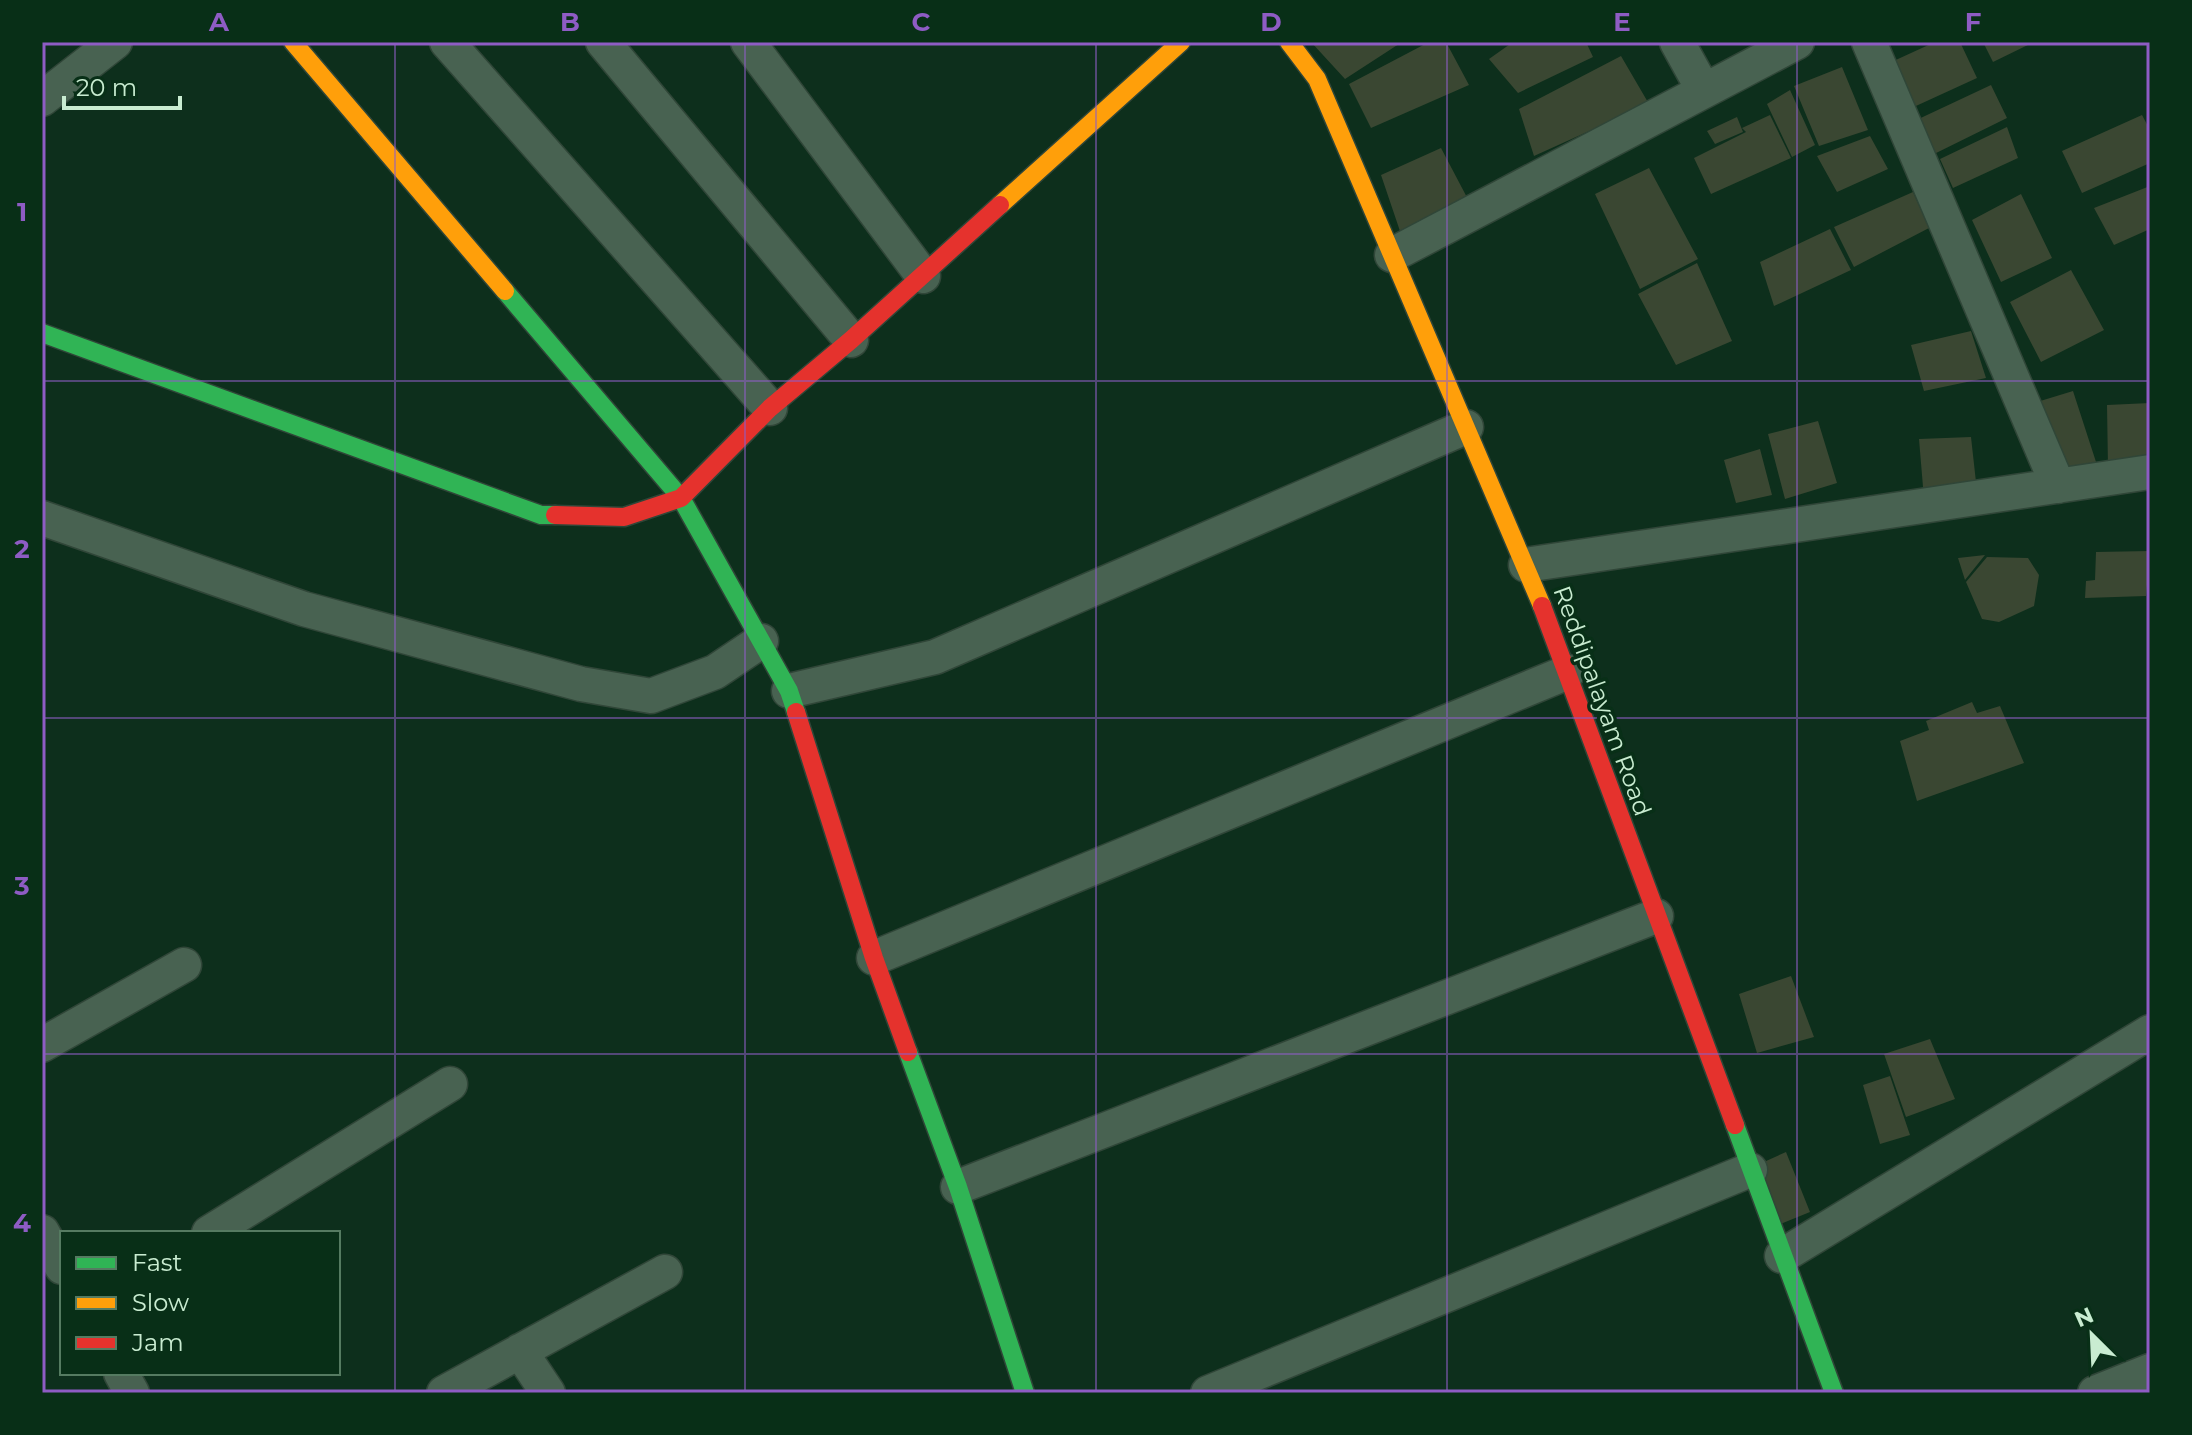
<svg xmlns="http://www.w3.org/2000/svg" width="2192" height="1435" font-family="Montserrat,sans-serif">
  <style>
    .building { fill: #3a4732 }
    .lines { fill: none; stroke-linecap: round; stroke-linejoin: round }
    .street-casing { stroke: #304638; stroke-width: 37 }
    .fast-casing { stroke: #304638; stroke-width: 21 }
    .slow-casing { stroke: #304638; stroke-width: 21 }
    .jam-casing { stroke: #304638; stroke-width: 21 }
    .street { stroke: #486251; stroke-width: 34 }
    .fast { stroke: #30b455; stroke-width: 18 }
    .slow { stroke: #ff9f0a; stroke-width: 18 }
    .jam { stroke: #e5322d; stroke-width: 18 }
    .grid { fill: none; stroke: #8e5cc4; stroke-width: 2; stroke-opacity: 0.55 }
    .labels { text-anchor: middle; stroke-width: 7; stroke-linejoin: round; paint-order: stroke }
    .street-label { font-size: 24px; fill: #c9ecd1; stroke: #082f17 }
    .neatline { fill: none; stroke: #8e5cc4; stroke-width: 3 }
    .grid-label { font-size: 26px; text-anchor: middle; font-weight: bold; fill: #8e5cc4 }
  </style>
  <rect width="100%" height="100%" fill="#0d2f1c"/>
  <path class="building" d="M 1311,42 L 1402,42 L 1345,79 Z
    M 1429,42 L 1446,42 L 1469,85 L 1371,128 L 1349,84 Z
    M 1513,42 L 1586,42 L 1593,57 L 1518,93 L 1489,59 Z
    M 1935,42 L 1960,42 L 1977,78 L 1905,111 L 1887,64 Z
    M 1983,42 L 2034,42 L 1993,62 Z
    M 1621,56 L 1649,104 L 1534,156 L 1519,109 Z
    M 1842,67 L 1868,130 L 1819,146 L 1794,86 Z
    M 1991,85 L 2007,118 L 1926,158 L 1910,123 Z
    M 1790,90 L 1815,145 L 1792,157 L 1767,104 Z
    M 1770,115 L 1791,158 L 1711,194 L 1694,158 L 1746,132 L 1742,128 Z
    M 2142,115 L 2150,130 L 2150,163 L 2082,193 L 2062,151 Z
    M 1737,117 L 1743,132 L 1715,144 L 1707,131 Z
    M 2007,127 L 2018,158 L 1953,188 L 1940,159 Z
    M 1870,136 L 1888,169 L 1837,192 L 1817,156 Z
    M 1441,148 L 1471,205 L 1403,240 L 1381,175 Z
    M 1649,168 L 1698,259 L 1640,289 L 1595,194 Z
    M 2150,186 L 2150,229 L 2114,245 L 2094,208 Z
    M 1913,192 L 1929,228 L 1854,267 L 1834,227 Z
    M 2021,194 L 2052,258 L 2001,282 L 1972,220 Z
    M 1830,229 L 1851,270 L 1774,306 L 1760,262 Z
    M 1697,263 L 1732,341 L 1676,365 L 1638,294 Z
    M 2071,270 L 2104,330 L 2041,362 L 2010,302 Z
    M 1971,331 L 1986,378 L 1924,391 L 1911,345 Z
    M 2073,391 L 2097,465 L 2060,472 L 2037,402 Z
    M 2150,403 L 2150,464 L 2108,468 L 2107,405 Z
    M 1818,421 L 1837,483 L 1785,499 L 1768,434 Z
    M 1971,437 L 1977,491 L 1924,499 L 1919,439 Z
    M 1760,449 L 1772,495 L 1736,503 L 1724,460 Z
    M 2150,551 L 2146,596 L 2085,598 L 2086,581 L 2095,580 L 2096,552 Z
    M 1985,555 L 1965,580 L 1958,558 Z
    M 1987,557 L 2028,558 L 2039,575 L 2034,606 L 1999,622 L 1982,619 L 1966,582 Z
    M 1972,702 L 1977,713 L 2000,706 L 2024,763 L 1917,801 L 1900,741 L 1929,730 L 1926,721 Z
    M 1791,976 L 1814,1037 L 1757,1053 L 1739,994 Z
    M 1930,1039 L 1955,1099 L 1906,1117 L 1884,1054 Z
    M 1890,1076 L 1910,1135 L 1880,1144 L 1863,1085 Z
    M 1786,1152 L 1810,1212 L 1778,1225 L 1755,1166 Z"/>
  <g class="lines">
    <g class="street-casing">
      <path id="street" d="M 447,42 L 770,408
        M 603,42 L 851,340
        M 748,42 L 923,276
        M 1677,42 L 1703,89
        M 1869,42 L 2058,486
        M 42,99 L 115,42
        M 1392,255 L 1797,42
        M 42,518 L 304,609 L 581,684 L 651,696 L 715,672 L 761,641
        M 1526,565 L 2150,472
        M 789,691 L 935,657 L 1466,427
        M 874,958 L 1568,672
        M 42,1045 L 184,965
        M 958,1187 L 1656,916
        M 42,1232 L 62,1267
        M 209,1233 L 450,1084
        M 1782,1256 L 2150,1032
        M 520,1351 L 548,1393
        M 121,1373 L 132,1393
        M 444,1393 L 665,1272
        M 1208,1393 L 1750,1170
        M 2095,1393 L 2150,1371"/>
    </g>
    <g class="fast-casing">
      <path id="fast" d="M 505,291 L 681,498 L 789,691 L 796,712
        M 42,333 L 541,515 L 555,515
        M 908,1052 L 958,1187 L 1025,1393
        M 1735,1125 L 1834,1393"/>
    </g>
    <g class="slow-casing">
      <path id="slow" d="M 293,42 L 505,291
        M 1289,42 L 1317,79 L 1542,606
        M 1000,205 L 1181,42"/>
    </g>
    <g class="jam-casing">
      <path id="jam" d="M 555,515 L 624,517 L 681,498 L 770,408 L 851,340 L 1000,205
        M 1542,606 L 1735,1125
        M 796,712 L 874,958 L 908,1052"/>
    </g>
    <use href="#street" class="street"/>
    <use href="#fast" class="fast"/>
    <use href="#slow" class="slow"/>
    <use href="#jam" class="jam"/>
  </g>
  <path class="grid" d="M 395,42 L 395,1393M 745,42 L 745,1393M 1096,42 L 1096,1393M 1447,42 L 1447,1393M 1797,42 L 1797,1393M 42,381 L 2150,381M 42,718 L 2150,718M 42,1054 L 2150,1054"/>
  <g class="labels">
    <g class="street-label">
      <text transform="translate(1602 701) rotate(70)" y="8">Reddipalayam Road</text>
    </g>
  </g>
  <rect width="2192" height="1435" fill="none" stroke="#082f17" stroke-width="88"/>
  <rect x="60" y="1231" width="280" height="144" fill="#082f17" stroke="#557b61" stroke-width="2"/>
  <rect x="76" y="1257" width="40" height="12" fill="#30b455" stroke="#557b61" stroke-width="2"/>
  <text x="132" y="1271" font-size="24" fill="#c9ecd1">Fast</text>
  <rect x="76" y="1297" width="40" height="12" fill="#ff9f0a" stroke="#557b61" stroke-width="2"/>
  <text x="132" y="1311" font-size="24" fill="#c9ecd1">Slow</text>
  <rect x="76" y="1337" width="40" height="12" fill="#e5322d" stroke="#557b61" stroke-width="2"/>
  <text x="132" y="1351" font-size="24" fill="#c9ecd1">Jam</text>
  <g transform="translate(2092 1335) rotate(336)" stroke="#082f17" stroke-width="6" paint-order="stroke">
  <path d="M0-6L14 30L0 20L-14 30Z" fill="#c9ecd1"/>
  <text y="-12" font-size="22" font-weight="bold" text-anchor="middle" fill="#c9ecd1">N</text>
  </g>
  <path d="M64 96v12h116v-12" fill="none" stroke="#c9ecd1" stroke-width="4"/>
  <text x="76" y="96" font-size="24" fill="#c9ecd1" stroke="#082f17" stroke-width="6" paint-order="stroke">20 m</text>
  <rect x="44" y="44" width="2104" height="1347" class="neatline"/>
  <g class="grid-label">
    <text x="219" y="31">A</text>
    <text x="570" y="31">B</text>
    <text x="921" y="31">C</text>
    <text x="1271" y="31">D</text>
    <text x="1622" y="31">E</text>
    <text x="1973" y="31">F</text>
    <text x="22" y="221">1</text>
    <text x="22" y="558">2</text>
    <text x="22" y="895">3</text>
    <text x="22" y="1232">4</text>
  </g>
</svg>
